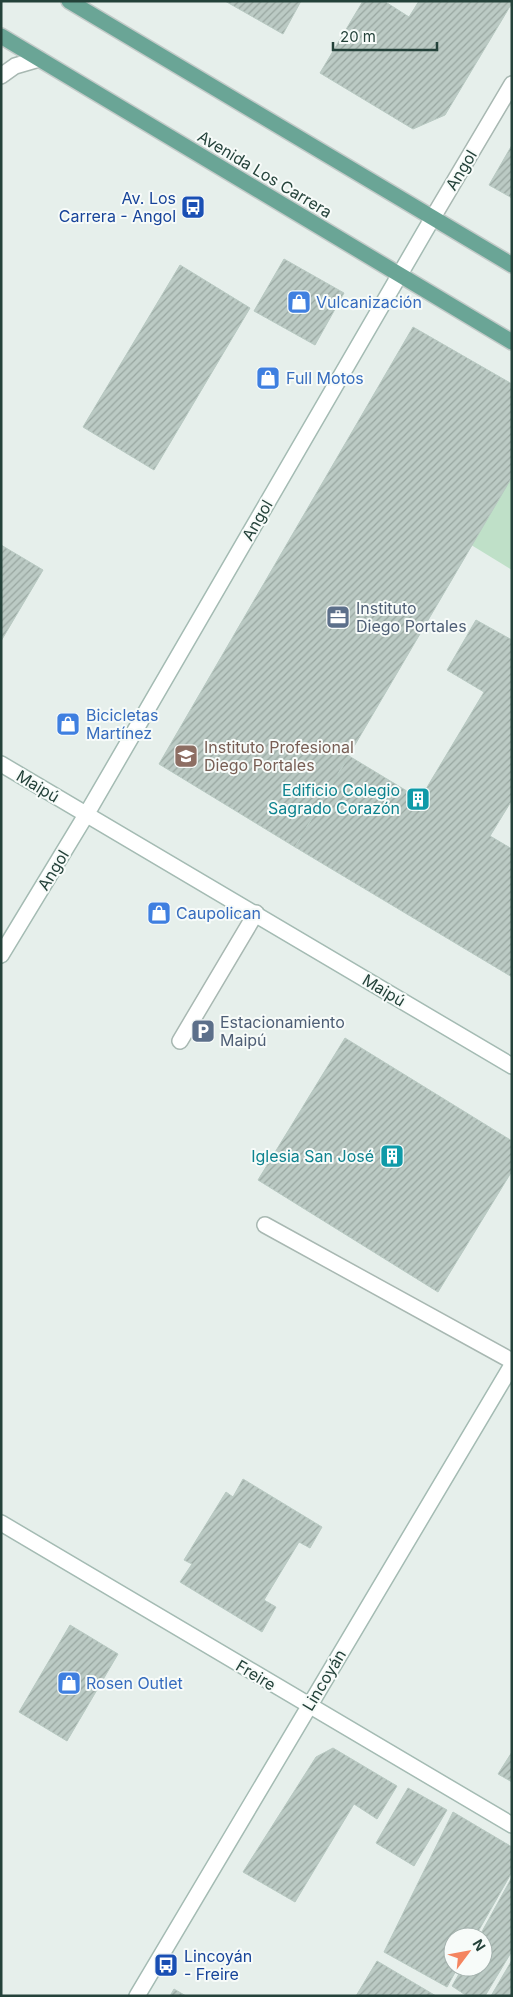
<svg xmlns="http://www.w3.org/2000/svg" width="513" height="1997" font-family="Inter,sans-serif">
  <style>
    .pitch { fill: #bfe0c8 }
    .building { fill: url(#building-hatch); stroke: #b8c9c2 }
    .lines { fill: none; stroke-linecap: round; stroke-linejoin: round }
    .lane-casing { stroke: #a8b8b2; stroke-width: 18 }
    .street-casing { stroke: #a8b8b2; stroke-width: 18 }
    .secondary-casing { stroke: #a4bbb3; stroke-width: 18 }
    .primary-casing { stroke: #c2cac8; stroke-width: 18 }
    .lane { stroke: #fff; stroke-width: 15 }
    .street { stroke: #fff; stroke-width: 15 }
    .secondary { stroke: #fff; stroke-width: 15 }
    .primary { stroke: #6aa596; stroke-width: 15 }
    .labels { text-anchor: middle; stroke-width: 4; stroke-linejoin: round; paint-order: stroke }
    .street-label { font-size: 16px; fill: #24423a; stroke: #f7fbf9 }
    .transit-label { font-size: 16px; fill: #164399; stroke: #f7fbf9; text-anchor: end }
    .shop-label { font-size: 16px; fill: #366cbe; stroke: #f7fbf9; text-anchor: start }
    .service-label { font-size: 16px; fill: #4e5e75; stroke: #f7fbf9; text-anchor: start }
    .education-label { font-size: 16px; fill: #785e54; stroke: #f7fbf9; text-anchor: start }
    .culture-label { font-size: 16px; fill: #0d838f; stroke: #f7fbf9; text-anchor: end }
  </style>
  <defs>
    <pattern id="building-hatch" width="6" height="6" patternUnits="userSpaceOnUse" patternTransform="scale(1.25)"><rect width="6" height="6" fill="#bbcac4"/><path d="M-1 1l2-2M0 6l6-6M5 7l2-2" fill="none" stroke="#98a6a0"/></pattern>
  </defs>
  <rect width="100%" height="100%" fill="#e6efeb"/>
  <path class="pitch" d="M 512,469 L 512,570 L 468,543 Z"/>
  <path class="building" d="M 225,1 L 301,1 L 283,34 Z
    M 363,1 L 384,1 L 409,17 L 419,1 L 512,1 L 512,3 L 445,115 L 413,129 L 320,73 Z
    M 512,145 L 512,198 L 489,185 Z
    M 284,259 L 344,293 L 315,345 L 254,311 Z
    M 180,265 L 250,308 L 154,470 L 83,427 Z
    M 413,327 L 512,384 L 512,477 L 295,847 L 159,764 Z
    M 1,545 L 43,570 L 1,641 Z
    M 476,620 L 512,640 L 512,800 L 490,836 L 512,849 L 512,977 L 295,847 L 349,756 L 420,799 L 484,692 L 447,670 Z
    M 345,1038 L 512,1141 L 512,1171 L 438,1292 L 258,1180 Z
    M 243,1479 L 322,1527 L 310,1548 L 299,1542 L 264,1600 L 276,1607 L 262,1632 L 180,1582 L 192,1564 L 184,1560 L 226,1492 L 233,1497 Z
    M 70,1625 L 118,1654 L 67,1741 L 19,1712 Z
    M 333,1748 L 397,1786 L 377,1819 L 354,1804 L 295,1902 L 243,1872 L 316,1757 Z
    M 512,1752 L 512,1782 L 498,1774 Z
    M 408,1788 L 447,1810 L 414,1866 L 376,1843 Z
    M 453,1812 L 512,1847 L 512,1872 L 475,1937 L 453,1937 L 453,1967 L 458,1967 L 447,1987 L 384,1952 Z
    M 512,1877 L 512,1951 L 485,1996 L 467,1996 L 452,1986 L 463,1967 L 483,1967 L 483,1937 L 479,1937 Z
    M 512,1960 L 512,1996 L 491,1996 Z
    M 377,1961 L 436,1996 L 356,1996 Z
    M 174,1989 L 186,1996 L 170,1996 Z"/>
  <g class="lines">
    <g class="lane-casing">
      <path id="lane" d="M 1,76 L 15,66 L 39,59
        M 180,1041 L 256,913
        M 265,1225 L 512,1361"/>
    </g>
    <g class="street-casing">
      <path id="street" d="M 432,219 L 512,84"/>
    </g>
    <g class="secondary-casing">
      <path id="secondary" d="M 1,764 L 512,1066
        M 1,955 L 86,815 L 432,219
        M 1,1523 L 512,1825
        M 137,1996 L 512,1365"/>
    </g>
    <g class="primary-casing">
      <path id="primary" d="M 69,1 L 512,265
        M 1,36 L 512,342"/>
    </g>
    <use href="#lane" class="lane"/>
    <use href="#street" class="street"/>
    <use href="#secondary" class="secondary"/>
    <use href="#primary" class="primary"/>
  </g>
  <defs>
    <g id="bus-square" transform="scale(1.25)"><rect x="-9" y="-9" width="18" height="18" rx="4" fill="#1a4fb4" stroke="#f7fbf9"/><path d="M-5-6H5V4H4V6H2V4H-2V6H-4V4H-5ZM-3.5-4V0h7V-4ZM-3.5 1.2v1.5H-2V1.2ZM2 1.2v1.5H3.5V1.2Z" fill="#fff"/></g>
    <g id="shop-square" transform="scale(1.25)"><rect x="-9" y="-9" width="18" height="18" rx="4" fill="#3f7fe0" stroke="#f7fbf9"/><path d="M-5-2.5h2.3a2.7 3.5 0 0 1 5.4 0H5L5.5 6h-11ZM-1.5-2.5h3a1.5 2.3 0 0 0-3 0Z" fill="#fff"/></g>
    <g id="office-square" transform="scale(1.25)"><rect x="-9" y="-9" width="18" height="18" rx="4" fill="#5c6f8a" stroke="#f7fbf9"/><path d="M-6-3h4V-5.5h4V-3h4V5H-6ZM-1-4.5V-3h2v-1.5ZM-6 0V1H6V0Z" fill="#fff"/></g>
    <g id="school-square" transform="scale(1.25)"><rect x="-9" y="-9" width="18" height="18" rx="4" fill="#8d6e63" stroke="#f7fbf9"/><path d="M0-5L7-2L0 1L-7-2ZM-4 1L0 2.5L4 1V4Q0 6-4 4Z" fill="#fff"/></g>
    <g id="building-square" transform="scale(1.25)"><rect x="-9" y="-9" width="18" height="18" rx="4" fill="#0f9aa8" stroke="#f7fbf9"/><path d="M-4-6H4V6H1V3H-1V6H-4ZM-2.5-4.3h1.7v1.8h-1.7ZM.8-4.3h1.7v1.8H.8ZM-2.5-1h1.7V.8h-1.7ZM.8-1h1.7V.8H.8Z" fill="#fff"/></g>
    <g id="parking-square" transform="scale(1.25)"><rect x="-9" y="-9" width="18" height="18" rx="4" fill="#5c6f8a" stroke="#f7fbf9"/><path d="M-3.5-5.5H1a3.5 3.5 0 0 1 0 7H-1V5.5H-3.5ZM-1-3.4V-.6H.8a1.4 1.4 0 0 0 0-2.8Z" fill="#fff"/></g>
  </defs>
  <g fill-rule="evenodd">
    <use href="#bus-square" x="193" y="207"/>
    <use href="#shop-square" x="299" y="302"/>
    <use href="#shop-square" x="268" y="378"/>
    <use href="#office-square" x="338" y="617"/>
    <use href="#shop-square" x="68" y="724"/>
    <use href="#school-square" x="186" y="756"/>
    <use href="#building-square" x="418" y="799"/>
    <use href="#shop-square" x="159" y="913"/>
    <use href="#parking-square" x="203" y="1031"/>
    <use href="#building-square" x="392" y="1156"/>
    <use href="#shop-square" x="69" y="1683"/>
    <use href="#bus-square" x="166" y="1965"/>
  </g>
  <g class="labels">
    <g class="street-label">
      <text transform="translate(461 170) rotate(-59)" y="6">Angol</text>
      <text transform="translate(265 174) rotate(31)" y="6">Avenida Los Carrera</text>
      <text transform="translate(257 520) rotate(-60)" y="6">Angol</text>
      <text transform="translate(38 786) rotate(31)" y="6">Maipú</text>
      <text transform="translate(53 870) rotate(-59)" y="6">Angol</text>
      <text transform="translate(384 990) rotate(31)" y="6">Maipú</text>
      <text transform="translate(256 1675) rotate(31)" y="6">Freire</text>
      <text transform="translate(324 1680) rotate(-59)" y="6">Lincoyán</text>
    </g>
    <g class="transit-label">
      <text x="176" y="204">Av. Los<tspan x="176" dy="18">Carrera - Angol</tspan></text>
      <text x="184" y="1962" text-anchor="start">Lincoyán<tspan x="184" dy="18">- Freire</tspan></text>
    </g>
    <g class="shop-label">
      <text x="316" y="308">Vulcanización</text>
      <text x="286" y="384">Full Motos</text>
      <text x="86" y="721">Bicicletas<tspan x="86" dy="18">Martínez</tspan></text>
      <text x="176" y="919">Caupolican</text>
      <text x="86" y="1689">Rosen Outlet</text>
    </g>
    <g class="service-label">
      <text x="356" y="614">Instituto<tspan x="356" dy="18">Diego Portales</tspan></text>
      <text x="220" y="1028">Estacionamiento<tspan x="220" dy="18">Maipú</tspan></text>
    </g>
    <g class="education-label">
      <text x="204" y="753">Instituto Profesional<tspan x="204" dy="18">Diego Portales</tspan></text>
    </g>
    <g class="culture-label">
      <text x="400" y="796">Edificio Colegio<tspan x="400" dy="18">Sagrado Corazón</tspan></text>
      <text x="374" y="1162">Iglesia San José</text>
    </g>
  </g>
  <rect width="513" height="1997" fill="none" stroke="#24423a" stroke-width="5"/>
  <g transform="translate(468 1952) rotate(58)"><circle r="24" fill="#f7fbf9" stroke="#a3b1ad"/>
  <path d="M0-4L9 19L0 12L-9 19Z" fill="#f4845f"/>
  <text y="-8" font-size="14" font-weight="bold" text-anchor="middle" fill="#24423a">N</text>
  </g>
  <path d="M333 42v8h104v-8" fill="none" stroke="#24423a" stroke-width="2.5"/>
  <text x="340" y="42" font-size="15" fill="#24423a" stroke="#f7fbf9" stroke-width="4" paint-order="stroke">20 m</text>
</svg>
